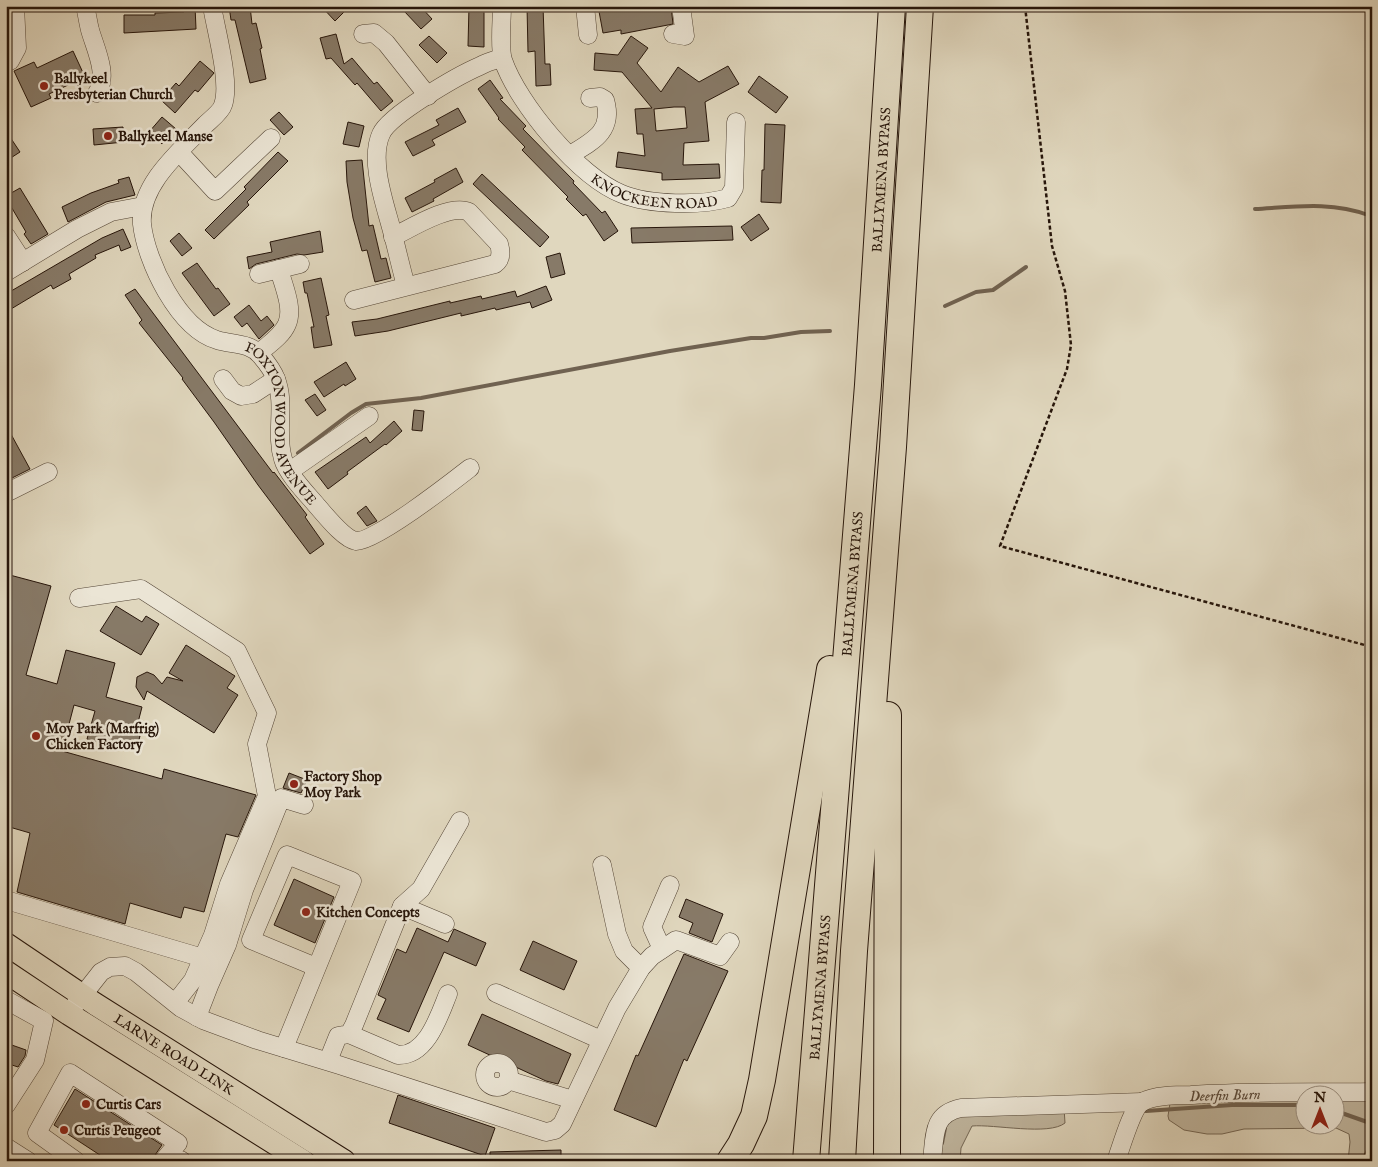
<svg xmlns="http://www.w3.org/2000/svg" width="1378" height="1167" font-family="'IM FELL English',serif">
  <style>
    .green { fill: #c0b69f; stroke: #736654; fill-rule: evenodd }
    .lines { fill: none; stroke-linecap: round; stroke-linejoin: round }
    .stream { stroke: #706251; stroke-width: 4 }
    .building { fill: #877a68; stroke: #26150a; fill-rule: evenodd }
    .minor-casing { stroke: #544637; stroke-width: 19 }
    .major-casing { stroke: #26150a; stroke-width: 24 }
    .highway-casing { stroke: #26150a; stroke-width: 28 }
    .path { stroke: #26150a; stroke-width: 2.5; stroke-dasharray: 4 2.5; stroke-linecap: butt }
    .minor { stroke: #ebe5d5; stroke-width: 18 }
    .major { stroke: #e0d7be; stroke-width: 22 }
    .highway { stroke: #e0d7be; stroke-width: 26 }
    .poi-dot { fill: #8f2418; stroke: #ebe5d5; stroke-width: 2 }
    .labels { text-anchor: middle; stroke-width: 5; stroke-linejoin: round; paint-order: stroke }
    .poi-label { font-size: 14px; font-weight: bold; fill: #26150a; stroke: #ebe5d5; text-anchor: start }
    .street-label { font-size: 14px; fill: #26150a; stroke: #ebe5d5 }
    .water-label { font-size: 15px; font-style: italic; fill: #57483a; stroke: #ebe5d5 }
  </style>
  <rect width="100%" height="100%" fill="#e0d7be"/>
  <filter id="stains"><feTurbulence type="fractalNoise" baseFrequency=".004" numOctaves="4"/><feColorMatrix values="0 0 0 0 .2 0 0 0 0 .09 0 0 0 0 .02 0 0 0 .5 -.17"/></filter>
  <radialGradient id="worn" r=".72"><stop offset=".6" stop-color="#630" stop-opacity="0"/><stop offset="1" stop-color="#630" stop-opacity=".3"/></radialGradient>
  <path class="green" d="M 1372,1088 L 1372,1161 L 1348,1161 L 1350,1142 L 1349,1134 L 1336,1128 L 1244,1129 L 1222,1134 L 1207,1134 L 1184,1130 L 1169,1120 L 1168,1116 L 1170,1103 ZM 1306,1094 L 1336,1094 L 1336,1124 L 1306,1124 Z
    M 1064,1108 L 1065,1123 C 1049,1136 994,1124 972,1126 L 961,1148 L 960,1161 L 932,1161 L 940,1118 Z"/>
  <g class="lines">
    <path class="stream" d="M 1255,209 C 1293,207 1331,201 1368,215
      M 945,306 L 976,292 L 993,290 L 1026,267
      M 298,453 L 351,413 L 366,404 L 421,398 L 670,351 L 751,338 L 764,338 L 801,332 L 830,331
      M 1146,1111 L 1232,1105 L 1306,1105
      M 1336,1111 L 1370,1123 L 1372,1127
      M 942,1143 L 945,1128
      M 1363,1161 L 1372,1141"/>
  </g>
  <path class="building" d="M 195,6 L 196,29 L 124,33 L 124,15 L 155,15 L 155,13 L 184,12 L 183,7 Z
    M 229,6 L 250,6 L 252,24 L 256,23 L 262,48 L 260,49 L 266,79 L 250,83 L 235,20 L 231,20 Z
    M 321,6 L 350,6 L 335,21 Z
    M 409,6 L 420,6 L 432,19 L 421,29 L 404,11 Z
    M 469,6 L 484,6 L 484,47 L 468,46 Z
    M 527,6 L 543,6 L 545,64 L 550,64 L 551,85 L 536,86 L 535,51 L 528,52 Z
    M 598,6 L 671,6 L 673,24 L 621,34 L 621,30 L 603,33 Z
    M 336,34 L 344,64 L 352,58 L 374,84 L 377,82 L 393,101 L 381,111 L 357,83 L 355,85 L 331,58 L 326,59 L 320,38 Z
    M 429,36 L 447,53 L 437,63 L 419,45 Z
    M 631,36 L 648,48 L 637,63 L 661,92 L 678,67 L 699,82 L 728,66 L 739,84 L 705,102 L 709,141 L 684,143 L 683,165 L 719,164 L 720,178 L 662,180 L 662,173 L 616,167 L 618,152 L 645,156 L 643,134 L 637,134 L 635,109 L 652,108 L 622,72 L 594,70 L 595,53 L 618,55 ZM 674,107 L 685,107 L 687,128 L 656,131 L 654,109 Z
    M 73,51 L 85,77 L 49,94 L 51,98 L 31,107 L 14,71 L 34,62 L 37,68 Z
    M 200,61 L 214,73 L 198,92 L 195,90 L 175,113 L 161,100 L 176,83 L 179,86 Z
    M 759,76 L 788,97 L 776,113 L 748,92 Z
    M 490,80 L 503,98 L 500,99 L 526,126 L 523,129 L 574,181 L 573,183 L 602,213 L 605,211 L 618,231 L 604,241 L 586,214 L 583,216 L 566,199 L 568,197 L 522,150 L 525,147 L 498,119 L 499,118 L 478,89 Z
    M 458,108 L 466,122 L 432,140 L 435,145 L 413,156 L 405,142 L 439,125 L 436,120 Z
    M 279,112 L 293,127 L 284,135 L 270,120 Z
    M 162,117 L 176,129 L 162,144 L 149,132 Z
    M 348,122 L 364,126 L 359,147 L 343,144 Z
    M 765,124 L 785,125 L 781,203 L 761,202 L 762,170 L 764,170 Z
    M 123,127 L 124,142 L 94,145 L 93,129 Z
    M 6,131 L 20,152 L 6,161 Z
    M 278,152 L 288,161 L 247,202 L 249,205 L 214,239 L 205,230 L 246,189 L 244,187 Z
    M 362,160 L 369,226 L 373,225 L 381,259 L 386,258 L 391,278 L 375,282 L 367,250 L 362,251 L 353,218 L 347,182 L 346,161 Z
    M 456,168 L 463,182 L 433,199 L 434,201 L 412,212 L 405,198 L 435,182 L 434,180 Z
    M 482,174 L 549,237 L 540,247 L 473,184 Z
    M 129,177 L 135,195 L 106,202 L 68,222 L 62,207 L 91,193 L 119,183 L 118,180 Z
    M 20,188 L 48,234 L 31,244 L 24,234 L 26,232 L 6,198 L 6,196 Z
    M 759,214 L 769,229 L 751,241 L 741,227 Z
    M 732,226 L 733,240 L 632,243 L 631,228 Z
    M 123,229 L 131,247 L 121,251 L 119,245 L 95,255 L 96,258 L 69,274 L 71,279 L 53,289 L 51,285 L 6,312 L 6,294 L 102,238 Z
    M 320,231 L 323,252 L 304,255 L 297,254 L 256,264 L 249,269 L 247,257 L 272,252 L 270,242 Z
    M 179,233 L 192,248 L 182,256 L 170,241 Z
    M 560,253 L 565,274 L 551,278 L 546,257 Z
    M 197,263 L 216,289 L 218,288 L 230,304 L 214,316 L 182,273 Z
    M 321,278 L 329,315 L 326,316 L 332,345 L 314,348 L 311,327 L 314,327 L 307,293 L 305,293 L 303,282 Z
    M 546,286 L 552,300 L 532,308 L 530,302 L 496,310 L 495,308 L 461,316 L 461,313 L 388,331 L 355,336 L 352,322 L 377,319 L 450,301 L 450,303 L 481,296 L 482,299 L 515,291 L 517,297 Z
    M 135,289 L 273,473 L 274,472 L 307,515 L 305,517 L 324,544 L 310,554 L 258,485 L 214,422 L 182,379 L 183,378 L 139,323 L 142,320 L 125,295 Z
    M 249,305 L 261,321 L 267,316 L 274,325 L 259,339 L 247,323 L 242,327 L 234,317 Z
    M 346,362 L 356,379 L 345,386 L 344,384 L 324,397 L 314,382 Z
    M 315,394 L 326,410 L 317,416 L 305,400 Z
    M 414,410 L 424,411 L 422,431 L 412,430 Z
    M 394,421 L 402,431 L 386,445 L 385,444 L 347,472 L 348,474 L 328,489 L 315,472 L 366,437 L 370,443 Z
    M 6,425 L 30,469 L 6,481 Z
    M 366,506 L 377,521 L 367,526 L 357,513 Z
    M 6,574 L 51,586 L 26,675 L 57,684 L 66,650 L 115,663 L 106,697 L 142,707 L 135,734 L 140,736 L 136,751 L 87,739 L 95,711 L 74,705 L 62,751 L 162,779 L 164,769 L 256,795 L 238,837 L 226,834 L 204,912 L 184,907 L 181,918 L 130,903 L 125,924 L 17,892 L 30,833 L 6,826 Z
    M 116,606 L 142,622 L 146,616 L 159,624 L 141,655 L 100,631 Z
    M 186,645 L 235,676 L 227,688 L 238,695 L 214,733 L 147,691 L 144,700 L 136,687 L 137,677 L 147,672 L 154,675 L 162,684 L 167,677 L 183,681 L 169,673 Z
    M 289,773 L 307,780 L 301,793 L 283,788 Z
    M 294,879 L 334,897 L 315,943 L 274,925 Z
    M 686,899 L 723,914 L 712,942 L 689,933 L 693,923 L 679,917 Z
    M 417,928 L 448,942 L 454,929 L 486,943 L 476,966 L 444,952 L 409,1032 L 377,1019 L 386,999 L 378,995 L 397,949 L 406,953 Z
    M 533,941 L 577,961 L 564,990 L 520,970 Z
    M 684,954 L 728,971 L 687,1061 L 684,1059 L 656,1127 L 614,1110 L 636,1055 L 638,1056 Z
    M 482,1014 L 571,1054 L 558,1084 L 546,1081 L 468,1045 Z
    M 6,1043 L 26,1050 L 25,1056 L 18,1067 L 6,1063 Z
    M 75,1089 L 162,1145 L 155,1155 L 153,1161 L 109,1161 L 54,1125 Z
    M 398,1095 L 495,1128 L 485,1156 L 389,1123 Z
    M 561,1150 L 561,1161 L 490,1161 L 490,1152 Z"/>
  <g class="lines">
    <g class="minor-casing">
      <g id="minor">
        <path d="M 85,6 C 87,14 88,22 90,30 C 95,48 109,75 97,93"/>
        <path id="s1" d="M 212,6 C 216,31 231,83 223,105 C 221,112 210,120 205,125 C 180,151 139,185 142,224 C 146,261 178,328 217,340 C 232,345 250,342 261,356 C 267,363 273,371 276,379 C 286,405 275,433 283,459 C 287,474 308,495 318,507 C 326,516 344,539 356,541 C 374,543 452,482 470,468"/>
        <path id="s2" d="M 502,6 C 502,20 499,48 503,60 C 518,104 579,177 622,194 C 649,205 701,206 728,198 L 734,188 L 736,122"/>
        <path d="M 585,6 L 588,35"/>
        <path d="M 363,34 L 374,33 L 386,43 L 428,96"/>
        <path d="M 673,34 L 685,36 L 681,6"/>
        <path d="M 10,61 L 17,48 L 15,6"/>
        <path d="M 179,152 L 215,191 L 271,138"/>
        <path d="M 570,155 C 593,141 614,131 605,100 L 600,97 L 590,98"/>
        <path d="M 6,236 L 23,262"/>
        <path d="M 6,272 L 77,229 L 111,212 L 143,206"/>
        <path d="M 259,274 L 300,264"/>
        <path d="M 406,286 C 401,268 397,250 392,231 C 385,204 369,161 381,134 C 389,115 459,75 480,66 C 487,62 495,60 502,58"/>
        <path d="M 354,300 L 495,264 C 502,259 501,251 499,244 L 469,212 C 451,203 411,228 393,237"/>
        <path d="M 259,353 C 268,345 282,336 287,324 C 294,308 283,285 279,269"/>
        <path d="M 223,379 L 232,391 L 241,396 L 253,394 L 276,379"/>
        <path d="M 290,471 L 369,416"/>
        <path d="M 6,493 L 48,472"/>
        <path d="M 79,598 L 141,589 L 237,651 L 267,713 L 257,744 L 267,796 L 229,884 L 213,935 L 193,980 L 175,1003"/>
        <path d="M 602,865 L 617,934 L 624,951 L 641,968"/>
        <path d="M 6,900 L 203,958"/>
        <path d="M 402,906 L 421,889 L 460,821"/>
        <path d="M 662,949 L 652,927 L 670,885"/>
        <path d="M 496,993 L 601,1040"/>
        <path d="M 6,1000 L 44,1021 L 35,1060 L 6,1105"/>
        <path d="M 75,1005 L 101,972 L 110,967 L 125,966 L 136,972 L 181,1008 L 203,1020 L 257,1040 L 339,1065 L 546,1132 L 555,1130 L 562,1124 L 617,1008 L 641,968 L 652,956 L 676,940 L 720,956 L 730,942"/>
        <path d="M 197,1017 L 209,986 L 227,945 L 244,890 L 281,798 L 304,805"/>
        <path d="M 349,1034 L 398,1055 C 427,1056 439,1016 448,994"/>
        <path d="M 284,1048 L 352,881 L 287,855 L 251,940 L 316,967"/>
        <path d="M 328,1061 L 338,1036 L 349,1034 L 354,1025 L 402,906 L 445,924"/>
        <circle cx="497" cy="1075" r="12"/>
        <path d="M 508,1080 L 573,1100"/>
        <path d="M 6,1147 L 28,1161"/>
        <path d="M 181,1160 L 181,1161"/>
        <path d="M 76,1161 L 37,1133 L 70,1073 L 178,1143 L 163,1161"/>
        <path d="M 932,1161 C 935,1135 932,1114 961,1108 L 1142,1102"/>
        <path d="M 1116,1161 C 1121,1148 1132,1108 1142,1102 C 1154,1095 1177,1095 1191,1095 C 1251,1091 1312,1093 1372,1092"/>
      </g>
    </g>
    <g class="major-casing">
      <g id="major">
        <path id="s3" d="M 6,944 L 95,1004 L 344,1161"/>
        <path d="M 6,972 L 69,1014 L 303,1161"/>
      </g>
    </g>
    <g class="highway-casing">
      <g id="highway">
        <path d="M 730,1161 L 741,1144 L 754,1116 L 762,1080 L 830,669"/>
        <path id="s4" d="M 806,1161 L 868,385 L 892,6"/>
        <path d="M 842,1161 L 854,951 L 893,447 L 920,6"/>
        <path d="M 887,1161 L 888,715"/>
      </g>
    </g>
    <path class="path" d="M 1025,6 L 1052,246 L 1065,291 L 1071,345 L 1067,369 L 1000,546 L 1372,647"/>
    <use href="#minor" class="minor"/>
    <use href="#major" class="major"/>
    <use href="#highway" class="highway"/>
  </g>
  <g class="poi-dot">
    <circle cx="44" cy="86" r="5"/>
    <circle cx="108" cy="136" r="5"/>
    <circle cx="36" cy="736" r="5"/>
    <circle cx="294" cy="784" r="5"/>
    <circle cx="306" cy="912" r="5"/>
    <circle cx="86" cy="1104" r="5"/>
    <circle cx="64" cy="1130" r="5"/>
  </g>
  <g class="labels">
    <g class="poi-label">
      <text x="54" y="83">Ballykeel<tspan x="54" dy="16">Presbyterian Church</tspan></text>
      <text x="118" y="141">Ballykeel Manse</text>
      <text x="46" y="733">Moy Park (Marfrig)<tspan x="46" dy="16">Chicken Factory</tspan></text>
      <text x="304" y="781">Factory Shop<tspan x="304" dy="16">Moy Park</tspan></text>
      <text x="316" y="917">Kitchen Concepts</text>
      <text x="96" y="1109">Curtis Cars</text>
      <text x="74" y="1135">Curtis Peugeot</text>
    </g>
    <g class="street-label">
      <text dy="5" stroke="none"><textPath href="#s4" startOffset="984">BALLYMENA BYPASS</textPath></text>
      <text dy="5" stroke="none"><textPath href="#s2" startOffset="268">KNOCKEEN ROAD</textPath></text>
      <text dy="5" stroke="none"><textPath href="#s1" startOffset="512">FOXTON WOOD AVENUE</textPath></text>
      <text dy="5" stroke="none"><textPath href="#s4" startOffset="579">BALLYMENA BYPASS</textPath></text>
      <text dy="5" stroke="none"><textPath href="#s4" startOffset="174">BALLYMENA BYPASS</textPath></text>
      <text dy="5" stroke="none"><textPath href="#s3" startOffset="201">LARNE ROAD LINK</textPath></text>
    </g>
    <g class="water-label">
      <text transform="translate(1225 1095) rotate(-2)" y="5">Deerfin Burn</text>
    </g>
  </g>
  <rect width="1378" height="1167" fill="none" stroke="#e0d7be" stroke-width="25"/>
  <rect x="8" y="8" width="1363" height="1152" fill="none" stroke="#26150a" stroke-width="2.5"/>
  <rect x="12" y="12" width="1353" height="1142" fill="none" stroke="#26150a"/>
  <g transform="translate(1320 1110)"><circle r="24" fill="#ebe5d5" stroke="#9c9284"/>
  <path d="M0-4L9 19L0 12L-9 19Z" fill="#8f2418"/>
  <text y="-8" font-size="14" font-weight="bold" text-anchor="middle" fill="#26150a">N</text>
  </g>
  <rect width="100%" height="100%" filter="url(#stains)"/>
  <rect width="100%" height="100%" fill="url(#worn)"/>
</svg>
